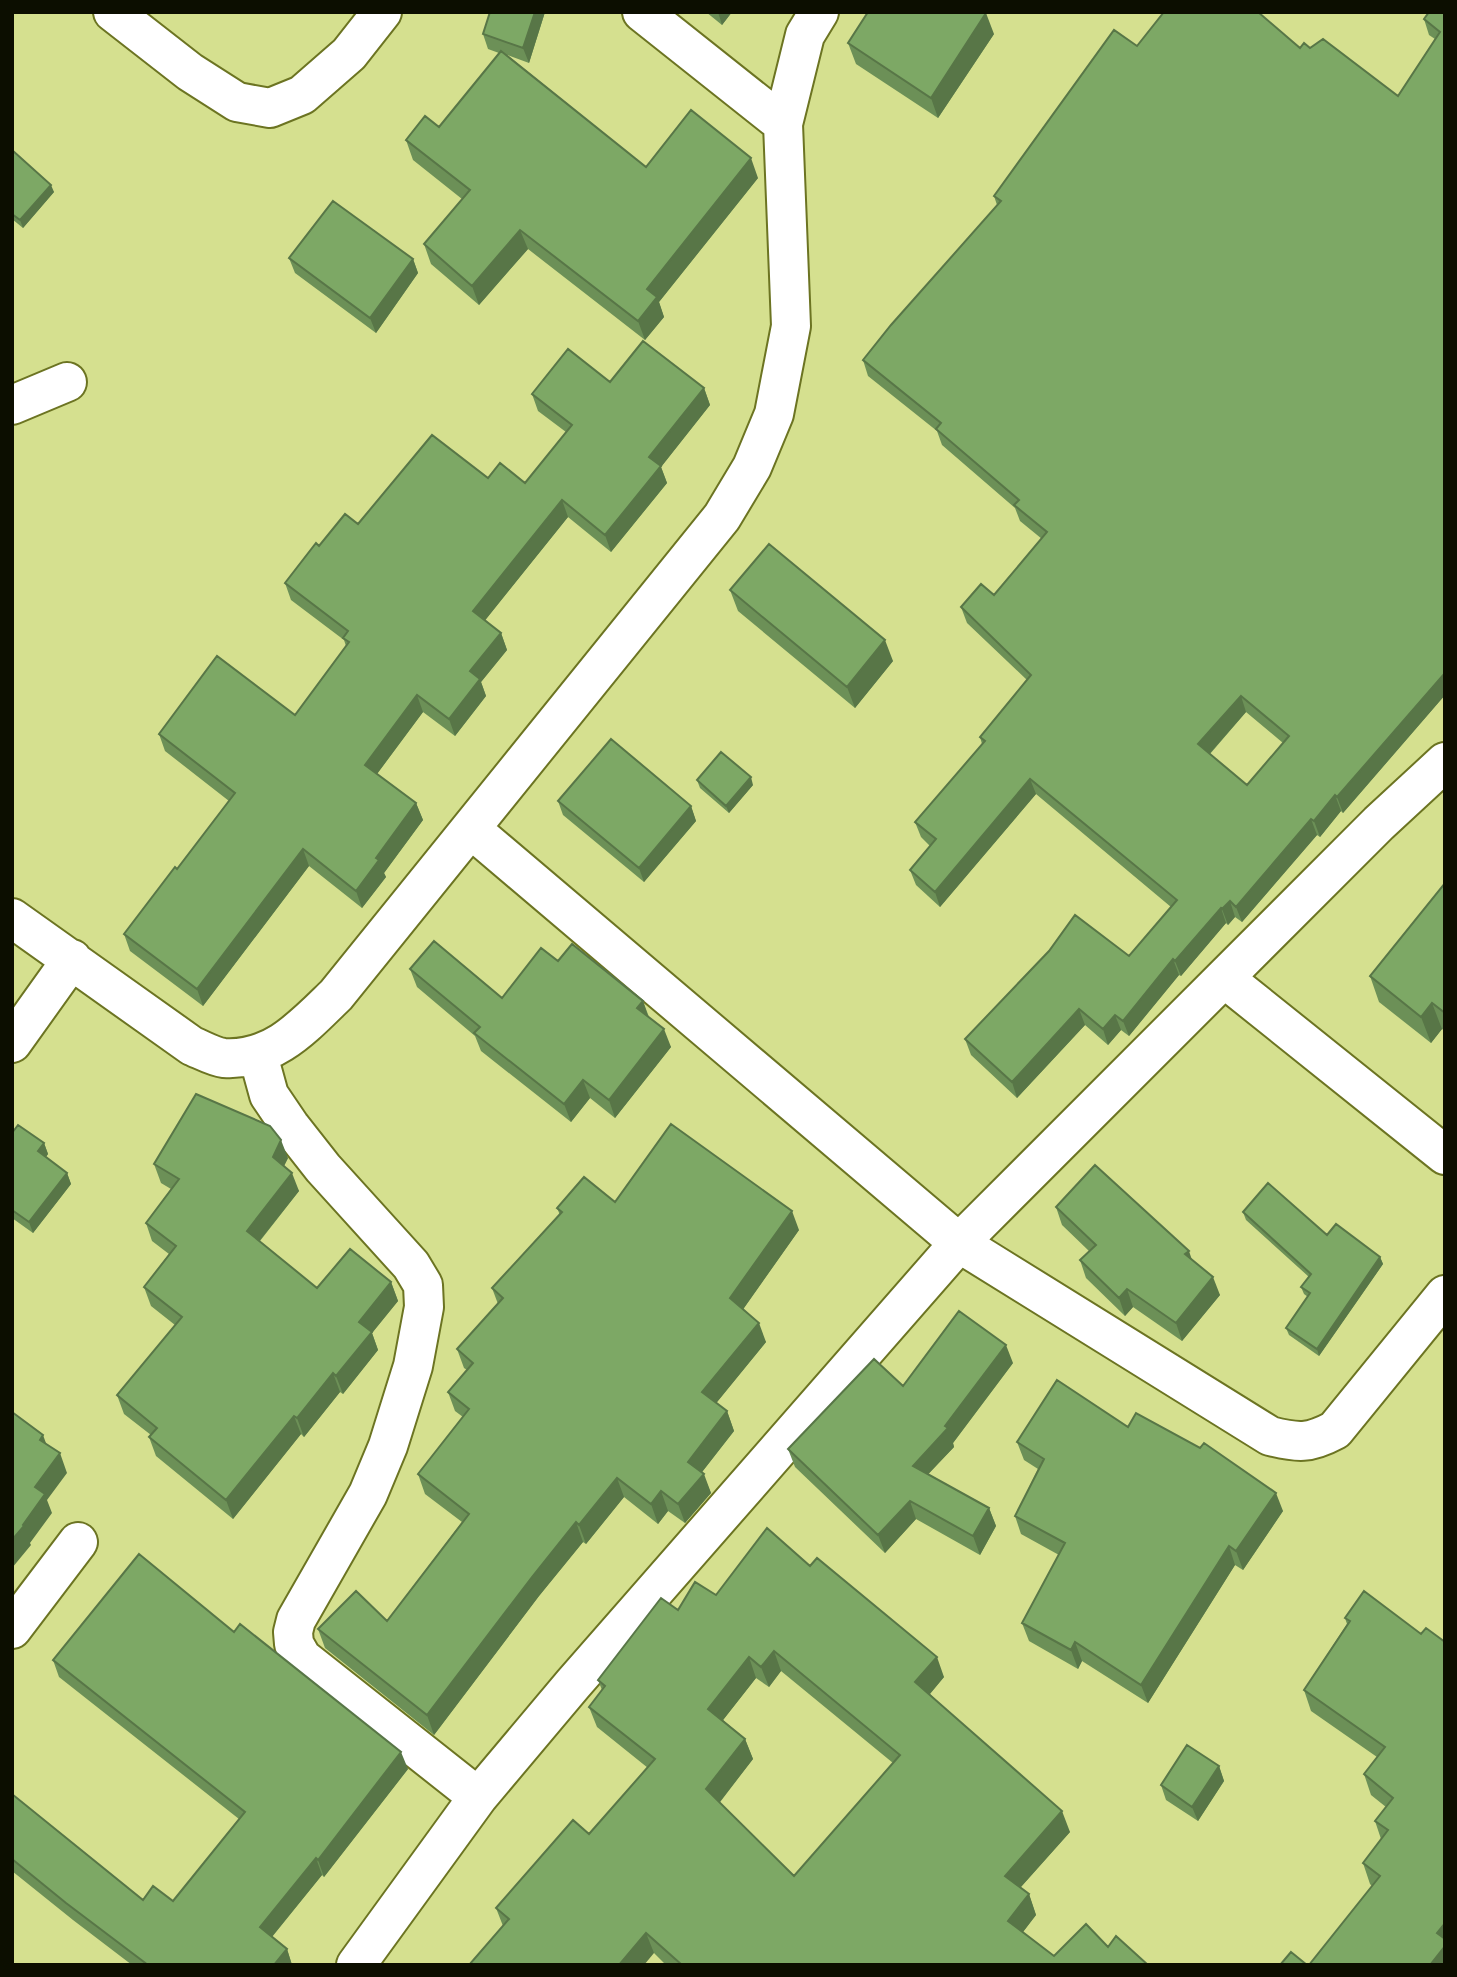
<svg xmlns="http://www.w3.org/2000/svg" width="1457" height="1977" font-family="'Crimson Pro',serif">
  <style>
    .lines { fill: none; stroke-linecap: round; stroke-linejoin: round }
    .minor-casing { stroke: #6c7422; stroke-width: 42 }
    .minor { stroke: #fff; stroke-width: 38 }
    .wall { fill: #6c9057; fill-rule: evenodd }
    .shaded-wall { fill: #587647 }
    .building { fill: #7da865; stroke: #587647; stroke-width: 2; fill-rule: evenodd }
  </style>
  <rect width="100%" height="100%" fill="#d5e08f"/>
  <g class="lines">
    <g class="minor-casing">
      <path id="minor" d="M 113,12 L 190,72 L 237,102 L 270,108 L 302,95 L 349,54 L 382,12
        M 642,12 L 783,124
        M 12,405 L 67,382
        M 471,829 L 959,1243 L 1270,1436 C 1298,1443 1309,1444 1335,1430 L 1445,1295
        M 12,918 L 192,1046 C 202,1050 214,1057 224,1058 C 273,1061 303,1027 336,995 L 722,517 L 752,467 L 774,414 L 791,326 L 783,124 L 805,35 L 819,12
        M 1224,978 L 1445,1155
        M 12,1043 L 72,959
        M 258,1055 L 269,1095 L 290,1126 L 323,1168 L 411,1265 L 423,1285 L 424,1307 L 413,1366 L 388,1446 L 368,1494 L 296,1620 L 293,1632 L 294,1644 L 302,1658 L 478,1797
        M 12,1629 L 78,1542
        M 356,1965 L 478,1797 L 573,1684 L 959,1243 L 1379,823 L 1445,762"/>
    </g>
    <use href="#minor" class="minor"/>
  </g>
  <path class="wall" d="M 490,12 L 545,12 L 529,63 L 507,55 L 646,167 L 758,178 L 659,302 L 664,317 L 645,340 L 528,249 L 479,305 L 431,264 L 424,244 L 462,199 L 413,160 L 406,140 L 439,127 L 499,53 L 488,49 L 483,34 Z
    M 706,12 L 732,12 L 722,25 Z
    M 1445,12 L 1445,695 L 1343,813 L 1341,811 L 1320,837 L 1317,835 L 1242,922 L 1235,917 L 1228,925 L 1226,923 L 1181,976 L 1179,975 L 1129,1036 L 1121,1030 L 1108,1045 L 1085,1025 L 1017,1098 L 971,1055 L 965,1039 L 1129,956 L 1171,907 L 1036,794 L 940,907 L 916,885 L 910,870 L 930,846 L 921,837 L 915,822 L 982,744 L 980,737 L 1027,680 L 967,623 L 961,607 L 994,595 L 1042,539 L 1020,521 L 1015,508 L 942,445 L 937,431 L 868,376 L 863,360 L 997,205 L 994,196 L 1137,46 L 1310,48 L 1398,96 L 1435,39 L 1429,35 L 1424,19 ZM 1246,712 L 1283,743 L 1247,785 L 1210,754 Z
    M 994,34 L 938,118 L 856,64 L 848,43 Z
    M 12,150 L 54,192 L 23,228 L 12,219 Z
    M 289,258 L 413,259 L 418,273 L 376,333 L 295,273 Z
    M 610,382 L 704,388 L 710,405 L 661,467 L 667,483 L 611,552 L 568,517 L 485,620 L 501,633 L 507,650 L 481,682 L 486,696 L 455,736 L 423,712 L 377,774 L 416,803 L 423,820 L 384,873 L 386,877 L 362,908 L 309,866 L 203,1006 L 130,951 L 124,934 L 177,869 L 229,801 L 165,751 L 159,734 L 295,715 L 346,646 L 344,640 L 291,600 L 285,583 L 319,546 L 358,524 L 488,478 L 525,483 L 566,432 L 538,411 L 532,394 Z
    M 730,590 L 893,661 L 855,708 L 738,611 Z
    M 697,780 L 753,785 L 729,813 L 700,788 Z
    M 558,801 L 691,806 L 696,821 L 644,882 L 563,815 Z
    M 1445,883 L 1445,1031 L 1442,1029 L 1431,1043 L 1379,1002 L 1370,976 Z
    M 558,961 L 643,1001 L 649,1017 L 671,1047 L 615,1118 L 590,1098 L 571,1122 L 481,1051 L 475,1036 L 417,987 L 410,969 L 502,998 Z
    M 12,1133 L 44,1143 L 48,1154 L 46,1157 L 67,1173 L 71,1184 L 33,1233 L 12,1218 Z
    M 288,1158 L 284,1166 L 299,1191 L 260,1241 L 317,1288 L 391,1282 L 398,1301 L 372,1333 L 378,1350 L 343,1394 L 340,1392 L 304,1437 L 301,1434 L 233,1519 L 156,1456 L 149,1437 L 151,1435 L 124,1414 L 117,1395 L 175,1325 L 151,1306 L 144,1287 L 169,1254 L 152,1241 L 146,1223 L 171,1189 L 161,1183 L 154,1164 Z
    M 615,1202 L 799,1230 L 743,1309 L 766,1342 L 716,1403 L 727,1411 L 734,1431 L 702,1472 L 711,1493 L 685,1523 L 668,1511 L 658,1524 L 624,1497 L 586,1544 L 583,1542 L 539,1596 L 434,1735 L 325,1648 L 318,1629 L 387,1621 L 462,1522 L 425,1494 L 418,1474 L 463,1417 L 455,1411 L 448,1392 L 467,1370 L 464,1368 L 457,1349 L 498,1304 L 492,1288 L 560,1215 L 557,1208 Z
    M 1056,1207 L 1192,1260 L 1220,1295 L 1182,1341 L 1133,1307 L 1125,1316 L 1086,1278 L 1080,1260 L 1089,1251 L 1062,1225 Z
    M 1243,1212 L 1327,1235 L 1380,1257 L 1383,1264 L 1319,1356 L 1289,1335 L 1286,1328 L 1308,1297 L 1304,1294 L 1301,1287 L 1309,1277 L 1246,1220 Z
    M 1013,1363 L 953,1443 L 954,1447 L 928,1474 L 989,1508 L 996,1526 L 980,1555 L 916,1519 L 885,1553 L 795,1467 L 788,1449 L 903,1386 Z
    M 1128,1427 L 1283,1511 L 1243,1570 L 1235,1565 L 1148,1703 L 1082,1661 L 1078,1669 L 1029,1641 L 1022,1623 L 1059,1555 L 1021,1534 L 1015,1516 L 1038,1469 L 1024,1460 L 1017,1442 Z
    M 810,1566 L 944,1677 L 930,1694 L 1070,1832 L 1020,1888 L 1029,1894 L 1036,1915 L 1023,1932 L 1054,1956 L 1108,1947 L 1148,1965 L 666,1965 L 654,1953 L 503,1926 L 496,1908 L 589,1834 L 648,1768 L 597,1727 L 589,1707 L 602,1690 L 598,1680 L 678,1610 L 716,1595 ZM 781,1671 L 893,1763 L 794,1876 L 719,1802 L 753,1759 L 745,1739 L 723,1720 L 756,1678 L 769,1687 Z
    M 1345,1618 L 1421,1634 L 1445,1965 L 1370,1884 L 1363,1863 L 1381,1839 L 1375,1821 L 1386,1807 L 1371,1795 L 1364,1774 L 1377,1757 L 1311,1711 L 1304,1690 L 1347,1624 Z
    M 234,1632 L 408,1769 L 324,1877 L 322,1875 L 272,1937 L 287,1949 L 292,1965 L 132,1965 L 73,1920 L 12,1871 L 12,1794 L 143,1900 L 173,1901 L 239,1819 L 59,1677 L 53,1660 Z
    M 1219,1766 L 1224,1781 L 1198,1821 L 1166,1800 L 1161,1785 Z"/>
  <path class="shaded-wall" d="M 535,12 L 545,12 L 529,63 L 523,48 Z
    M 718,12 L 732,12 L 722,25 Z
    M 986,13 L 994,34 L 938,118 L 931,98 Z
    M 751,158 L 758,178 L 659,302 L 664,317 L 645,340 L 638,321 L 647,289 Z
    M 51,185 L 54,192 L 23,228 L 20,220 Z
    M 520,230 L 528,249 L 479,305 L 472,286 Z
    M 413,259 L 418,273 L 376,333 L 370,318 Z
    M 704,388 L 710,405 L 661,467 L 667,483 L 611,552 L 605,535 L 649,457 Z
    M 562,500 L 568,517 L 479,628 L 473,611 Z
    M 501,633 L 507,650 L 481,682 L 486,696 L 455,736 L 449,719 L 470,671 Z
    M 885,640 L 893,661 L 855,708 L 847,687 Z
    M 1445,673 L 1445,695 L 1343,813 L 1337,797 Z
    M 417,695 L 423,712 L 371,782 L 365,765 Z
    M 1241,696 L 1246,712 L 1204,760 L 1198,744 Z
    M 751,777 L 753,785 L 729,813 L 726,806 Z
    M 1030,779 L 1036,794 L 940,907 L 935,892 Z
    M 1335,795 L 1341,811 L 1320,837 L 1314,821 Z
    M 416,803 L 423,820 L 384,873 L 386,877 L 362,908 L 356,891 L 376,858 Z
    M 691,806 L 696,821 L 644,882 L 639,868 Z
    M 1311,819 L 1317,835 L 1242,922 L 1236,907 Z
    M 303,849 L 309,866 L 203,1006 L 197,989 Z
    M 1230,901 L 1235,917 L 1228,925 L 1222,909 Z
    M 1221,908 L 1226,923 L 1181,976 L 1175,961 Z
    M 1173,959 L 1179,975 L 1129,1036 L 1123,1021 Z
    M 643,1001 L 649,1019 L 637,1008 Z
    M 1432,1003 L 1442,1029 L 1431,1043 L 1421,1017 Z
    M 1079,1009 L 1085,1025 L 1017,1098 L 1012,1082 Z
    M 1115,1015 L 1121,1030 L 1108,1045 L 1103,1029 Z
    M 664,1029 L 671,1047 L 615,1118 L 609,1100 Z
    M 583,1080 L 590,1098 L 571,1122 L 564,1104 Z
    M 281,1140 L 288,1158 L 279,1176 L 273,1157 Z
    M 44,1143 L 48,1154 L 42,1162 L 38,1151 Z
    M 67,1173 L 71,1184 L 33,1233 L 29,1222 Z
    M 292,1173 L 299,1191 L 253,1249 L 247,1231 Z
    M 792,1211 L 799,1230 L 737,1318 L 730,1298 Z
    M 1189,1251 L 1195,1269 L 1185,1254 Z
    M 1380,1257 L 1383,1264 L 1319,1356 L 1317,1349 Z
    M 1213,1277 L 1220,1295 L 1182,1341 L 1176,1323 Z
    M 391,1282 L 398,1301 L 372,1333 L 378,1350 L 343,1394 L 336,1376 L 359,1322 Z
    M 1127,1289 L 1133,1307 L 1125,1316 L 1119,1298 Z
    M 759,1323 L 766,1342 L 709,1412 L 702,1392 Z
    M 1006,1345 L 1013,1363 L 953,1443 L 954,1447 L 919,1484 L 913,1466 L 945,1426 Z
    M 333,1373 L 340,1392 L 304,1437 L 297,1418 Z
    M 727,1411 L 734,1431 L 695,1481 L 688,1462 Z
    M 294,1416 L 301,1434 L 233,1519 L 226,1500 Z
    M 43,1435 L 50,1454 L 40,1440 Z
    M 60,1453 L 67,1473 L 47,1500 L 52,1513 L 30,1543 L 31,1545 L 12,1568 L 12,1540 L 23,1525 L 35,1487 Z
    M 704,1474 L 711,1493 L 685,1523 L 678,1504 Z
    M 617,1478 L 624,1497 L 586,1544 L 579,1525 Z
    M 661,1491 L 668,1511 L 658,1524 L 651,1504 Z
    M 1276,1493 L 1283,1511 L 1243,1570 L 1236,1551 Z
    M 910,1501 L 916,1519 L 885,1553 L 878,1535 Z
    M 989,1508 L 996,1526 L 980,1555 L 973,1536 Z
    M 576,1522 L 583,1542 L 539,1596 L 434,1735 L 427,1715 L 532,1577 Z
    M 1229,1546 L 1235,1565 L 1148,1703 L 1141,1685 Z
    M 1075,1642 L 1082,1661 L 1078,1669 L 1071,1650 Z
    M 774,1651 L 781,1671 L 769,1687 L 761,1667 Z
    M 749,1657 L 756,1678 L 716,1729 L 708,1709 Z
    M 937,1657 L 944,1677 L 923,1702 L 915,1682 Z
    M 745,1739 L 753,1759 L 714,1810 L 706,1789 Z
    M 401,1752 L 408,1769 L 324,1877 L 318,1860 Z
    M 1219,1766 L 1224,1781 L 1198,1821 L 1192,1807 Z
    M 1062,1811 L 1070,1832 L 1012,1897 L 1005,1876 Z
    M 316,1858 L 322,1875 L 266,1944 L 260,1927 Z
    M 1029,1894 L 1036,1915 L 1016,1941 L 1008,1921 Z
    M 1445,1923 L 1445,1965 L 1430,1965 L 1437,1933 Z
    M 646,1933 L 654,1953 L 644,1965 L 619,1965 Z
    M 287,1949 L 292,1965 L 274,1965 Z"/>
  <path class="building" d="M 490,12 L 535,12 L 523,48 L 483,34 Z
    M 868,12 L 985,12 L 986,13 L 931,98 L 848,43 Z
    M 1164,12 L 1258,12 L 1300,48 L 1304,43 L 1310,48 L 1323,39 L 1398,96 L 1440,32 L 1424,19 L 1429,12 L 1445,12 L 1445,673 L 1337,797 L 1335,795 L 1314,821 L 1311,819 L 1236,907 L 1230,901 L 1222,909 L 1221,908 L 1175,961 L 1173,959 L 1123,1021 L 1115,1015 L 1103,1029 L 1079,1009 L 1012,1082 L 965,1039 L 1049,951 L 1075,915 L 1129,956 L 1177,900 L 1030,779 L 935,892 L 910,870 L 936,839 L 915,822 L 985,741 L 980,737 L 1031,675 L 961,607 L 981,584 L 994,595 L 1047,532 L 1014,505 L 1019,500 L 936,429 L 941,423 L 863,360 L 891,325 L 1001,201 L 994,196 L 1114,30 L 1137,46 ZM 1241,696 L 1289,736 L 1247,785 L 1198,744 Z
    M 501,51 L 646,167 L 691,110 L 751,158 L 647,289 L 657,297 L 638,321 L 520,230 L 472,286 L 424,244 L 470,190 L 406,140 L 425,116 L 439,127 Z
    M 12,150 L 51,185 L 20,220 L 12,214 Z
    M 333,201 L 413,259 L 370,318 L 289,258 Z
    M 643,341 L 704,388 L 649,457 L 661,466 L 605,535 L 562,500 L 473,611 L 501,633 L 470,671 L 480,679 L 449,719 L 417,695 L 365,765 L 416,803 L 376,858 L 379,860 L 356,891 L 303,849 L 197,989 L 124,934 L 175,867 L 177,869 L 235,793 L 159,734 L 217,656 L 295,715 L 349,642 L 343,638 L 348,631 L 285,583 L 316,543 L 319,546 L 345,514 L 358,524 L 432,435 L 488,478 L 500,463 L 525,483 L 572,425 L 532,394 L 568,349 L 610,382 Z
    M 769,544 L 885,640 L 847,687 L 730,590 Z
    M 611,739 L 691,806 L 639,868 L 558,801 Z
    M 721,752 L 751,777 L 726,806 L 697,780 Z
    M 1445,883 L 1445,1013 L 1432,1003 L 1421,1017 L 1370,976 Z
    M 434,941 L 502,998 L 541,948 L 558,961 L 572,944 L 643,1001 L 637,1008 L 664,1029 L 609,1100 L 583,1080 L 564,1104 L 474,1033 L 480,1027 L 410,969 Z
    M 196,1094 L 270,1126 L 281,1140 L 273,1157 L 292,1173 L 247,1231 L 317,1288 L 350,1249 L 391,1282 L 359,1322 L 372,1332 L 336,1376 L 333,1373 L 297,1418 L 294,1416 L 226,1500 L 149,1437 L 157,1428 L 117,1395 L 182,1317 L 144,1287 L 176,1246 L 146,1223 L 179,1179 L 154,1164 Z
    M 671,1124 L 792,1211 L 730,1298 L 759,1323 L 702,1392 L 727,1411 L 688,1462 L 704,1474 L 678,1504 L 661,1491 L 651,1504 L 617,1478 L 579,1525 L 576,1522 L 532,1577 L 427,1715 L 318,1629 L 356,1591 L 387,1621 L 469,1514 L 418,1474 L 469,1409 L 448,1392 L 473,1363 L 457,1349 L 503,1298 L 492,1288 L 562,1212 L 557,1208 L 584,1177 L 615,1202 Z
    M 18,1125 L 44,1143 L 38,1151 L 67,1173 L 29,1222 L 12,1210 L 12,1133 Z
    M 1095,1165 L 1189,1251 L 1185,1254 L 1213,1277 L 1176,1323 L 1127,1289 L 1119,1298 L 1080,1260 L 1096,1245 L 1056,1207 Z
    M 1268,1183 L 1327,1235 L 1336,1224 L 1380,1257 L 1317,1349 L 1286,1328 L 1310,1293 L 1301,1287 L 1311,1274 L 1243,1212 Z
    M 959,1311 L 1006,1345 L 945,1426 L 948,1428 L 913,1466 L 989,1508 L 973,1536 L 910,1501 L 878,1535 L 788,1449 L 874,1359 L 903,1386 Z
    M 1057,1380 L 1128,1427 L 1136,1413 L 1200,1448 L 1204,1443 L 1276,1493 L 1236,1551 L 1229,1546 L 1141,1685 L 1075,1642 L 1071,1650 L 1022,1623 L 1065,1543 L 1015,1516 L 1044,1459 L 1017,1442 Z
    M 12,1412 L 43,1435 L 40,1440 L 60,1453 L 35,1487 L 45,1494 L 23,1525 L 24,1526 L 12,1540 Z
    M 767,1528 L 810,1566 L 817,1558 L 937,1657 L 915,1682 L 1062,1811 L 1005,1876 L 1029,1894 L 1008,1921 L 1054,1956 L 1086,1924 L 1108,1947 L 1116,1936 L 1148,1965 L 682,1965 L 646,1933 L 619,1965 L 469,1965 L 509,1919 L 496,1908 L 573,1820 L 589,1834 L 655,1759 L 589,1707 L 605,1686 L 598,1680 L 661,1598 L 678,1610 L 695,1582 L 716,1595 ZM 774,1651 L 900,1755 L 794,1876 L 706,1789 L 745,1739 L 708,1709 L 749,1657 L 761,1667 Z
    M 139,1554 L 234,1632 L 240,1624 L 401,1752 L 318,1860 L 316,1858 L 260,1927 L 287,1949 L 274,1965 L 148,1965 L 66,1903 L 12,1859 L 12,1794 L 143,1900 L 153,1886 L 173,1901 L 245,1812 L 53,1660 Z
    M 1364,1591 L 1421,1634 L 1426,1628 L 1445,1642 L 1445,1923 L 1437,1933 L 1445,1939 L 1445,1946 L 1430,1965 L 1309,1965 L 1380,1876 L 1363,1863 L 1388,1830 L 1375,1821 L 1393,1798 L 1364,1774 L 1385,1747 L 1304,1690 L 1350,1621 L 1345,1618 Z
    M 1187,1745 L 1219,1766 L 1192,1807 L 1161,1785 Z
    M 1291,1952 L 1307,1965 L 1280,1965 Z"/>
  <rect width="1457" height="1977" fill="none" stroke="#0c0e00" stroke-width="28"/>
</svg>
